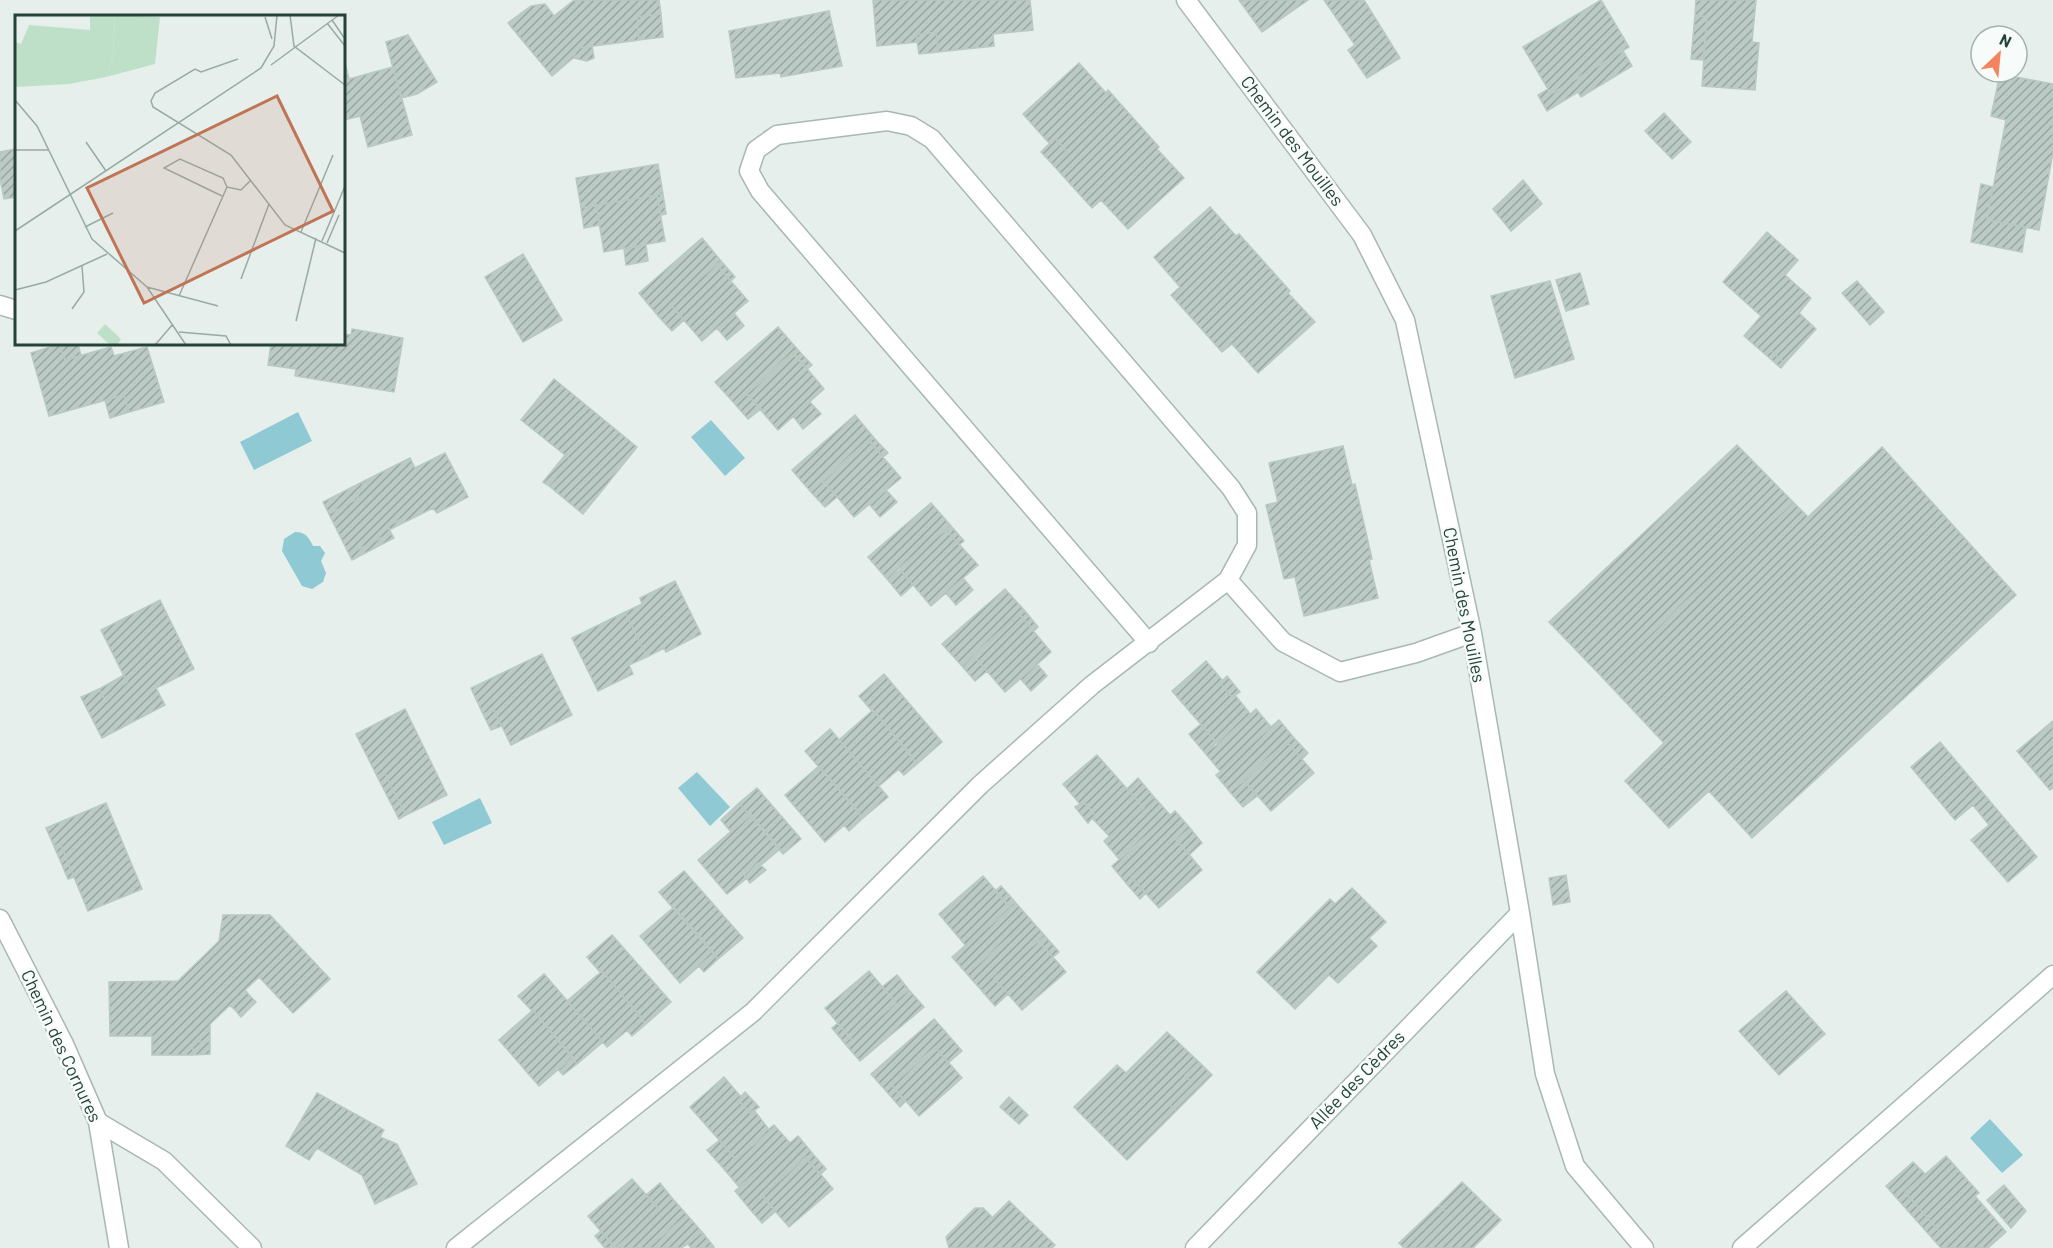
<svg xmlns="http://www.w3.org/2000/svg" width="2053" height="1248" font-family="Barlow,sans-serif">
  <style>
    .water { fill: #8ec9d4 }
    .building { fill: url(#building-hatch); stroke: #b8c9c2; stroke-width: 1.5 }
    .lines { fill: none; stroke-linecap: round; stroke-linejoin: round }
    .lane-casing { stroke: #a8b8b2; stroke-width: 21 }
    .street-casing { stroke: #a8b8b2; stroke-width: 21 }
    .lane { stroke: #fff; stroke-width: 18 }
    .street { stroke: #fff; stroke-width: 18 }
    .labels { text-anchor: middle; stroke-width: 5; stroke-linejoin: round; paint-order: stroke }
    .street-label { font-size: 18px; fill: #24423a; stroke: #f7fbf9 }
    .inset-road { fill: none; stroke: #98aaa4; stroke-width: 1.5 }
    .view { fill: #c07456; fill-opacity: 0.15; stroke: #c07456; stroke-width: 3 }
    .inset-edge { fill: none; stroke: #24423a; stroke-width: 3 }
  </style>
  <defs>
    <pattern id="building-hatch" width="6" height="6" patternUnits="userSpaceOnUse" patternTransform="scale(1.5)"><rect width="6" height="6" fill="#bbcac4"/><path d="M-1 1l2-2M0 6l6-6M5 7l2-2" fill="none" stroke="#98a6a0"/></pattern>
  </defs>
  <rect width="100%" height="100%" fill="#e6efeb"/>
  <path class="water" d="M 298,412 L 312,441 L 254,470 L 240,442 Z
    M 711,420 L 745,458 L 725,476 L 691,437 Z
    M 295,532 C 306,532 309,538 313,546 L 320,546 L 325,553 L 321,561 L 326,573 L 323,582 L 312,589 L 302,586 L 282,551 L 284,539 Z
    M 697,772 L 730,807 L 710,826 L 678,788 Z
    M 480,798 L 492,823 L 444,845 L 432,822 Z
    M 1990,1119 L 2023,1155 L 2002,1173 L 1970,1138 Z"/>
  <path class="building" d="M 580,0 L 659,0 L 661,14 L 637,17 L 639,40 L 578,48 L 573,58 L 552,76 L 508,23 L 531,6 L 545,4 L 554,16 L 573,1 Z
    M 873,0 L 1030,0 L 1033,30 L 993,34 L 994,46 L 938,52 L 936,32 L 916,35 L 918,42 L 877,46 Z
    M 1239,0 L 1308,0 L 1262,32 Z
    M 1324,0 L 1364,0 L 1400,58 L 1367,78 L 1348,50 L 1355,45 Z
    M 1601,0 L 1629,47 L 1551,94 L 1523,47 Z
    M 1696,0 L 1756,0 L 1752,42 L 1759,43 L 1755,90 L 1702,86 L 1707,17 L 1695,15 Z
    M 829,11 L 842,66 L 781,77 L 780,73 L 736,78 L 729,31 Z
    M 661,14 L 663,37 L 639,40 L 637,17 Z
    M 1695,15 L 1707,17 L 1703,60 L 1691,59 Z
    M 936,32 L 938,52 L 919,54 L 916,35 Z
    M 408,35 L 437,82 L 417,94 L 401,98 L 386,42 Z
    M 592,46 L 594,58 L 587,61 L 573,58 L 578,48 Z
    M 1623,51 L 1632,66 L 1581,97 L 1578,92 L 1547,111 L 1538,95 L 1548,89 L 1551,94 Z
    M 344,59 L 349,79 L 393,67 L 412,135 L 368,147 L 360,116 L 344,120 Z
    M 1079,63 L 1106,93 L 1108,90 L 1159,147 L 1157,149 L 1184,178 L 1128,229 L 1101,200 L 1092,208 L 1054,166 L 1068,153 L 1055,138 L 1050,144 L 1023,114 Z
    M 2000,74 L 2053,84 L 2053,152 L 2039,230 L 1987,220 L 2006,120 L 1991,116 Z
    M 1664,113 L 1691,142 L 1672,159 L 1645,131 Z
    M 1055,138 L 1068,153 L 1054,166 L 1041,152 Z
    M 16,149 L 16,197 L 4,199 L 0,178 L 0,152 Z
    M 658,164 L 663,194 L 581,208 L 576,178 Z
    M 1523,180 L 1542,204 L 1511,231 L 1493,209 Z
    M 1981,184 L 1993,187 L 1987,220 L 2026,227 L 2022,252 L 1971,242 Z
    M 663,194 L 666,214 L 661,215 L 657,195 Z
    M 657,195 L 665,241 L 604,252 L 596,205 Z
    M 596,205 L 600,225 L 584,228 L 581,208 Z
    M 1210,207 L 1236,236 L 1239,234 L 1290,291 L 1288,293 L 1315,322 L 1258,373 L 1232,344 L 1222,352 L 1171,295 L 1180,287 L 1154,257 Z
    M 1767,232 L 1798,260 L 1785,275 L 1811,298 L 1799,313 L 1816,329 L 1785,363 L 1770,350 L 1766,355 L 1744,336 L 1761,316 L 1723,282 Z
    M 702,238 L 721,261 L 670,304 L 671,305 L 658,316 L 639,293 Z
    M 646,245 L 648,261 L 626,265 L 624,249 Z
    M 523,254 L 562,320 L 523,342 L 485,277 Z
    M 721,261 L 735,277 L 731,281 L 717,265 Z
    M 716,264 L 748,301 L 702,341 L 670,304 Z
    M 1580,273 L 1589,304 L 1566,311 L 1556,280 Z
    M 1550,281 L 1574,359 L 1515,378 L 1491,296 Z
    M 1857,281 L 1884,312 L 1870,325 L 1842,293 Z
    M 671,305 L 684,320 L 672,331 L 658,316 Z
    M 734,313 L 744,326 L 727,340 L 717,328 Z
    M 778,327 L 798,350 L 735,404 L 715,382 Z
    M 352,329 L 403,338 L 394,392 L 295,376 L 296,369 L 268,365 L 271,344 L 344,344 L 344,334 L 351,335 Z
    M 59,344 L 65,360 L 111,347 L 114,356 L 147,347 L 164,402 L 129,412 L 124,395 L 49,416 L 31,353 Z
    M 59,344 L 78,344 L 81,356 L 65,360 Z
    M 798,350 L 812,365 L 807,369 L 793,354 Z
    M 1770,350 L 1785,363 L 1781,368 L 1766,355 Z
    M 793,352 L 824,389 L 778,430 L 746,393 Z
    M 554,379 L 637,447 L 583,514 L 549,486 L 570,459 L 521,420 Z
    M 747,394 L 761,409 L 748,419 L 735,404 Z
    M 124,395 L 129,412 L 110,418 L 105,400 Z
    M 810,402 L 821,414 L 803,429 L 793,416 Z
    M 855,415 L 874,438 L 868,440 L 811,492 L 792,470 Z
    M 874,438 L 888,453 L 883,457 L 870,441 Z
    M 868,440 L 901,478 L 854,517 L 823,480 Z
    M 1737,445 L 1793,502 L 1603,678 L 1549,622 Z
    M 1343,446 L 1352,485 L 1355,484 L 1372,559 L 1369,560 L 1378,598 L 1304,616 L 1295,577 L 1284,579 L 1266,505 L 1278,502 L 1269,463 Z
    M 1882,447 L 2016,595 L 1752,838 L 1709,791 L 1669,828 L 1625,781 L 1664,743 L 1603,678 L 1793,502 L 1808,517 Z
    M 445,453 L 468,497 L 437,513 L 433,508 L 403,523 L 401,519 L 388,526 L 391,533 L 349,554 L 329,514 L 357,499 L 364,481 L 410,458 L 415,468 Z
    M 565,455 L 570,459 L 549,486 L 543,482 Z
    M 364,481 L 357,499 L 329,514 L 323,502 Z
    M 823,481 L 837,497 L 825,507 L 811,492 Z
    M 886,490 L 897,502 L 880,517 L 870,505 Z
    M 931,503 L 951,526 L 899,568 L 888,580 L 868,557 Z
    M 401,519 L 403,523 L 389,530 L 388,526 Z
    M 951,526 L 964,541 L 959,545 L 946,529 Z
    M 945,529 L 978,565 L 931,606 L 899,568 Z
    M 391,533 L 394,538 L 352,560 L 349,554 Z
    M 900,570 L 913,585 L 901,596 L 888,580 Z
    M 963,578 L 973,590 L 956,605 L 946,593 Z
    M 675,581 L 701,634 L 666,652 L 664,648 L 647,657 L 625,612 L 642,604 L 640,598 Z
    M 1005,589 L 1025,611 L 962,666 L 942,644 Z
    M 160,600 L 194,669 L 156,688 L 165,705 L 102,738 L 81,697 L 99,689 L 104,698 L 127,682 L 101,630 Z
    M 1025,611 L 1038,627 L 1034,631 L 1020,615 Z
    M 625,612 L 647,657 L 629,665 L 633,674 L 598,691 L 572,638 Z
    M 1019,614 L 1051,652 L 1005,692 L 973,655 Z
    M 542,654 L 572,715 L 511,745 L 494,710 L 483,714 L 471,688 Z
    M 974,656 L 987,671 L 975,681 L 962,666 Z
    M 1206,661 L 1223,681 L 1220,683 L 1232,697 L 1235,695 L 1251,715 L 1218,744 L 1172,691 Z
    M 1037,664 L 1047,676 L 1031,691 L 1020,678 Z
    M 884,674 L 942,742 L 917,764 L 873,710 L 872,711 L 859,696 Z
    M 124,675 L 127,682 L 104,698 L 99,689 Z
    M 1227,676 L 1240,692 L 1232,697 L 1220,683 Z
    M 405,709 L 447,795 L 406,815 L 384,772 L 377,776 L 356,734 Z
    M 1256,709 L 1271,727 L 1220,771 L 1205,753 L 1218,744 Z
    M 494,710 L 501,726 L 491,730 L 483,714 Z
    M 873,710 L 913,757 L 879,786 L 839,740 Z
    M 1279,720 L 1294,738 L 1230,792 L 1216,775 Z
    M 2053,721 L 2053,788 L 2050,790 L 2017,751 Z
    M 1201,724 L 1216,743 L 1205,753 L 1189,734 Z
    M 830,729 L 888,797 L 863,818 L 805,751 Z
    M 1294,738 L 1308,753 L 1302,759 L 1288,743 Z
    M 1287,742 L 1314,773 L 1271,811 L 1243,779 Z
    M 1940,742 L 2037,857 L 2008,882 L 1971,840 L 1989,825 L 1973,805 L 1955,820 L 1911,767 Z
    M 1097,755 L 1144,808 L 1110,837 L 1093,819 L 1095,815 L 1084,802 L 1080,804 L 1063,784 Z
    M 912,758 L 917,764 L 904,775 L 899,770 Z
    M 819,766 L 859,812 L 825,842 L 785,795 Z
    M 384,772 L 406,815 L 399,819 L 377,776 Z
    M 1138,778 L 1154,797 L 1143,807 L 1127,789 Z
    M 1244,781 L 1257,796 L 1243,807 L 1230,792 Z
    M 757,788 L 801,839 L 783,854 L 739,803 Z
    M 1154,797 L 1170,815 L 1119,859 L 1104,841 Z
    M 1084,802 L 1095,815 L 1088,823 L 1075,807 Z
    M 106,803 L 142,889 L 88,911 L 60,843 L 54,846 L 46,828 Z
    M 739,803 L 750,816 L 731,832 L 721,820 Z
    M 1175,811 L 1190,828 L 1176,840 L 1175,838 L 1126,883 L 1112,866 Z
    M 858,813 L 863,818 L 849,831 L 844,825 Z
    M 751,814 L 780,849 L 761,865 L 758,863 L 744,875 L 747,878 L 727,894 L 698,860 Z
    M 1190,828 L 1202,843 L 1189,855 L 1176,840 Z
    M 1175,838 L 1202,870 L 1159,908 L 1131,877 Z
    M 60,843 L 74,877 L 68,879 L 54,846 Z
    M 758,863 L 766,870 L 750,883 L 744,875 Z
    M 684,871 L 743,938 L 718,959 L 659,892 Z
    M 1566,875 L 1570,902 L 1553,905 L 1549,878 Z
    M 983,876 L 1011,908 L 966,946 L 939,914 Z
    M 1132,878 L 1146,893 L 1140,899 L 1126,883 Z
    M 1001,886 L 1015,902 L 1009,907 L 995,891 Z
    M 1352,888 L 1386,922 L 1369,938 L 1377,946 L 1338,983 L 1329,975 L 1295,1009 L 1257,972 L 1330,899 L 1335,904 Z
    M 1015,902 L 1030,919 L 967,974 L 952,957 Z
    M 674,907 L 714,953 L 680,983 L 640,936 Z
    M 223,915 L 270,915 L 330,979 L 293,1013 L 259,977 L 245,990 L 250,996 L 235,1010 L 230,1005 L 210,1024 L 210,1041 L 193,1042 L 193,1055 L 152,1055 L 152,1036 L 110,1036 L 109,982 L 178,981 L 219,941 Z
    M 1030,919 L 1045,936 L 994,978 L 995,979 L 982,991 L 967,974 Z
    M 612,935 L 671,1002 L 646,1024 L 602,971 L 600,972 L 587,957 Z
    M 1045,936 L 1059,952 L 1053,957 L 1039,941 Z
    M 1038,940 L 1066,972 L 1022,1010 L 994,978 Z
    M 713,954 L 718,959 L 704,972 L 699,966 Z
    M 602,971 L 642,1018 L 607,1047 L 567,1001 Z
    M 869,971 L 896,1003 L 852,1040 L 825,1008 Z
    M 544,974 L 603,1042 L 577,1064 L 533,1010 L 532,1011 L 518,996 Z
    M 897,975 L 909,990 L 895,1001 L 882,987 Z
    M 995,979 L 1008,994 L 995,1006 L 982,991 Z
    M 909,990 L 924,1007 L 860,1061 L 846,1045 L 896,1003 L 895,1001 Z
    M 1786,991 L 1825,1034 L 1779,1075 L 1739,1031 Z
    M 250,996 L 256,1002 L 241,1017 L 235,1010 Z
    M 533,1010 L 573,1057 L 539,1086 L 499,1040 Z
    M 641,1019 L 646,1024 L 632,1036 L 627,1030 Z
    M 934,1019 L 949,1036 L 936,1048 L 935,1047 L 886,1091 L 871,1074 Z
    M 838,1023 L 852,1040 L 846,1045 L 832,1028 Z
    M 1167,1032 L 1199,1062 L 1185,1075 L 1192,1083 L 1170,1105 L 1176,1111 L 1127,1160 L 1074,1107 L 1117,1065 L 1126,1073 Z
    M 949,1036 L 962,1051 L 948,1063 L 936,1048 Z
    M 210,1041 L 210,1054 L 193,1055 L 193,1042 Z
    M 935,1047 L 962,1078 L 919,1116 L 891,1084 Z
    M 572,1058 L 577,1064 L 563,1075 L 558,1069 Z
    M 1199,1062 L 1212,1075 L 1176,1111 L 1170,1105 L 1192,1083 L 1185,1075 Z
    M 724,1077 L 741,1097 L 738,1100 L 750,1113 L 754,1110 L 770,1131 L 736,1159 L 690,1107 Z
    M 892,1085 L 905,1102 L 900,1107 L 886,1091 Z
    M 745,1092 L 759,1107 L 750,1113 L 738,1100 Z
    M 317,1093 L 384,1130 L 380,1137 L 397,1144 L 417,1184 L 375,1204 L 362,1175 L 317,1148 L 309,1160 L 286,1146 Z
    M 1009,1097 L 1028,1115 L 1019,1124 L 1000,1107 Z
    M 774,1125 L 790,1143 L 739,1187 L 724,1169 L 770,1131 L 769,1129 Z
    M 798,1136 L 813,1154 L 806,1157 L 749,1208 L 735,1191 Z
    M 720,1140 L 735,1159 L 724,1169 L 707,1150 Z
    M 813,1154 L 826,1169 L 820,1175 L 806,1159 Z
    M 1946,1156 L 1979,1193 L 1975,1196 L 2006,1232 L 1988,1248 L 1941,1248 L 1932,1238 L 1939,1231 L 1905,1192 Z
    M 806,1157 L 833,1189 L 789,1227 L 762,1196 Z
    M 1913,1162 L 1925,1174 L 1905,1192 L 1939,1231 L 1932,1238 L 1886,1186 Z
    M 632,1179 L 660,1210 L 615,1248 L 588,1216 Z
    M 1462,1182 L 1501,1220 L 1473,1248 L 1414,1248 L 1448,1214 L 1439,1205 Z
    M 660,1183 L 672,1198 L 659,1210 L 646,1195 Z
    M 2004,1185 L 2026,1211 L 2011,1228 L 1987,1200 Z
    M 763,1196 L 776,1211 L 762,1223 L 749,1208 Z
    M 672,1198 L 687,1215 L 648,1248 L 616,1248 Z
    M 1009,1201 L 1055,1245 L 1052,1248 L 962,1248 Z
    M 1439,1205 L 1448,1214 L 1414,1248 L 1404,1248 L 1399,1243 Z
    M 975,1208 L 983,1208 L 992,1217 L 962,1248 L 949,1248 L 946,1237 Z
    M 687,1215 L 702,1232 L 688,1244 L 681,1248 L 648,1248 Z
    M 601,1231 L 615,1247 L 614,1248 L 605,1248 L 595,1236 Z
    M 702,1232 L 714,1247 L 713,1248 L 691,1248 L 688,1244 Z"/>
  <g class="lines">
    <g class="lane-casing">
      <path id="lane" d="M 0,305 L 16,310
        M 1742,1248 L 2053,975"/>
    </g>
    <g class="street-casing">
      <path id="street" d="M 1186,0 L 1362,235 L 1405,320 L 1472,633 L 1520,913 L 1545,1074 L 1575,1166 L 1644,1248
        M 1149,643 L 760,191 L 749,171 L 756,150 L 777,135 L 887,121 L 911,126 L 932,139 L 1231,488 L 1247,513 L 1247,545 L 1228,580
        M 0,919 L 64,1044 L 98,1122 L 119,1248
        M 98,1122 L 164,1161 L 252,1248
        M 456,1248 L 753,1012 L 980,785 L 1092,685 L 1228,580 L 1283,642 L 1340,672 L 1416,653 L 1472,633
        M 1195,1248 L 1520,913"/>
    </g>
    <use href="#lane" class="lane"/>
    <use href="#street" class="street"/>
  </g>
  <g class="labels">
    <g class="street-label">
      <text transform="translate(1292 141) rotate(53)" y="6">Chemin des Mouilles</text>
      <text transform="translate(1464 605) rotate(79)" y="6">Chemin des Mouilles</text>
      <text transform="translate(61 1046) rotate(65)" y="6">Chemin des Cornures</text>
      <text transform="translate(1357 1080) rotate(-46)" y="6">Allée des Cèdres</text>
    </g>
  </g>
  <g transform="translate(15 15)">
    <rect width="330" height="330" fill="#e6efeb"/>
    <path d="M 75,0 L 100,0 L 98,41 L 91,62 L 54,69 L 0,72 L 0,27 L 6,29 L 14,10 L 75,15 Z" fill="#bfe0c8"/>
    <path d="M 100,0 L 145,2 L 140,49 L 91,62 L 98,41 Z" fill="#bfe0c8"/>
    <path d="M 90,309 L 106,324 L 102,330 L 95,330 L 82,318 Z" fill="#bfe0c8"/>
    <path class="inset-road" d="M 275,0 L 279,31 L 330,70M 250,2 L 257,24M 317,5 L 330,24M 312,8 L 330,31M 223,44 L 186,57 L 180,54 L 140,78 L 136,86 L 138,92 L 216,140 L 270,210 L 330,238M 256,50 L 324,0M 0,85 L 22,111 L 77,224 L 132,272 L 171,330M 71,127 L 91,156M 0,135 L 33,135M 207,181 L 149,153 L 165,144 L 208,163 L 212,172M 70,212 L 98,198M 0,216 L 246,53 L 259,31 L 262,0M 286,217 L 318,140M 307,226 L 330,171M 312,228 L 324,200M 226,264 L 254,189M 132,272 L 203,291M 0,275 L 31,267 L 92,239M 164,281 L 212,172 L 226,175 L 236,165M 57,294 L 69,277 L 67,251M 281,306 L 301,223M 164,317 L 211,321 L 216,330M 140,330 L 158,309"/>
    <path class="view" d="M 262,81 L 318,196 L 129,288 L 72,173 Z"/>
    <rect width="330" height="330" class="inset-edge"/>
  </g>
  <g transform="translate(1999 54) rotate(26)"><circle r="28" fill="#f7fbf9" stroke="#a3b1ad" stroke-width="1.5"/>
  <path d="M0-4.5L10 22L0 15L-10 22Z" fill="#f4845f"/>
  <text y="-9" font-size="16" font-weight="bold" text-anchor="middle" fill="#24423a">N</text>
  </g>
</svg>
